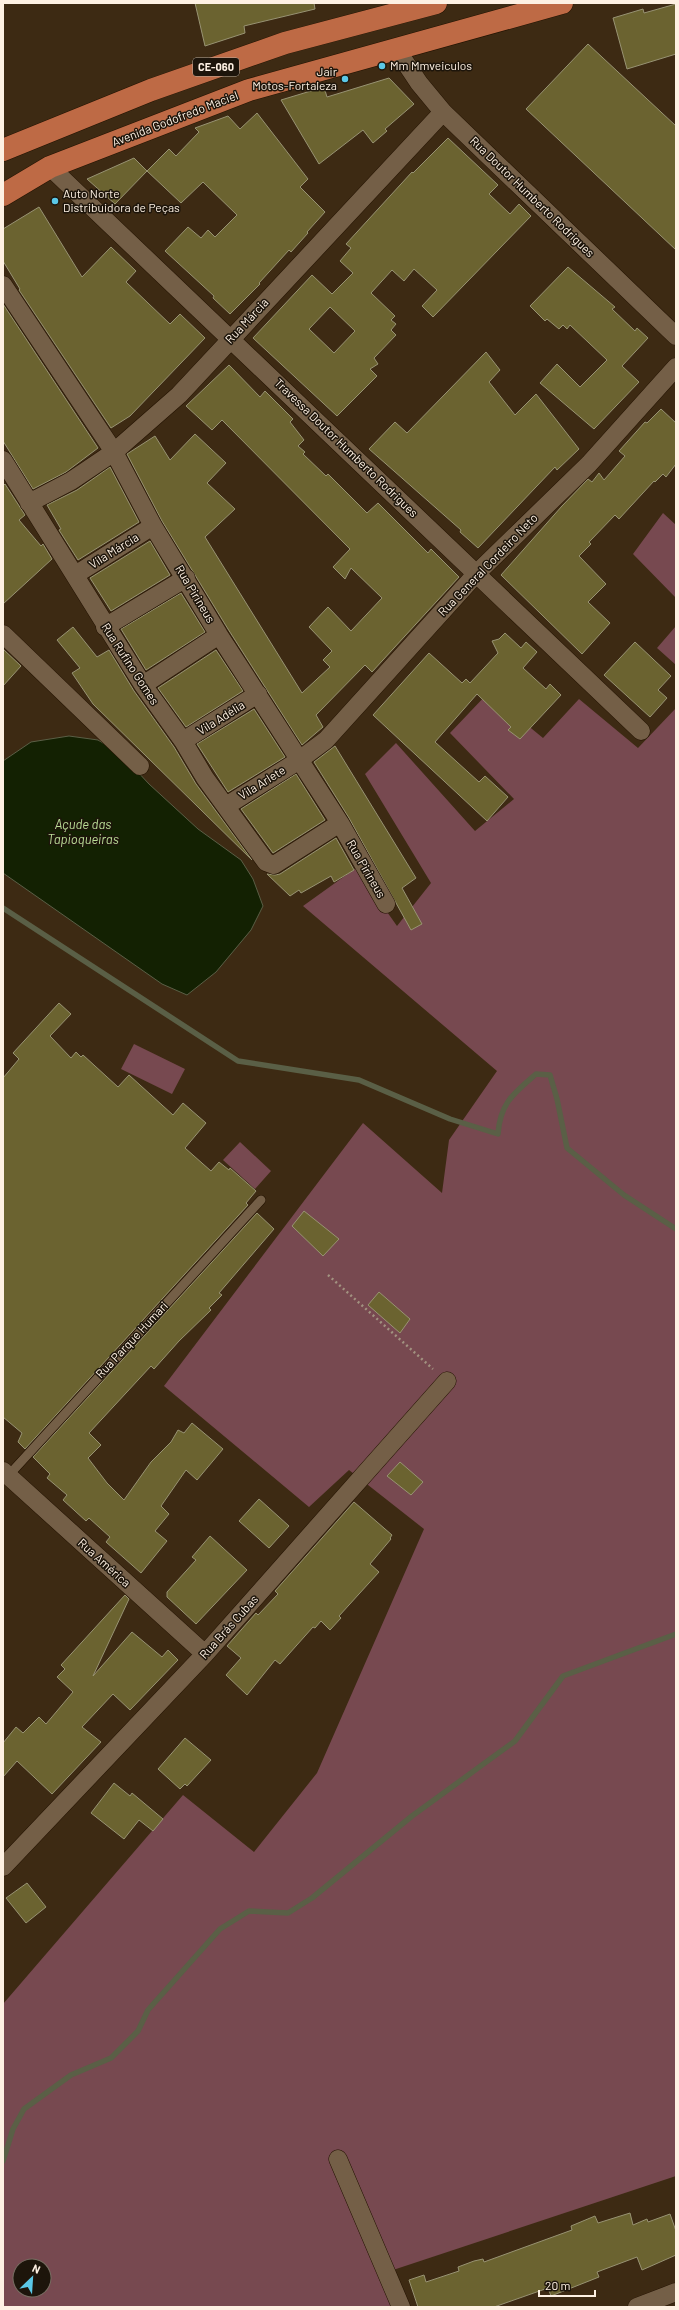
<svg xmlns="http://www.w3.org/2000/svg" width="679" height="2310" font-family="Barlow,sans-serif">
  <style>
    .green { fill: #774950; fill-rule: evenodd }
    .water { fill: #132102; stroke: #5a5f46 }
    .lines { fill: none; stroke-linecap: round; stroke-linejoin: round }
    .stream { stroke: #5a5f46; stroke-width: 5.5 }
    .building { fill: #6b6330; stroke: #989373; fill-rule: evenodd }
    .lane-casing { stroke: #231200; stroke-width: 10 }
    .street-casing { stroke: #231200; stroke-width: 19 }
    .primary-casing { stroke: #231200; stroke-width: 23 }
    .path { stroke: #a29280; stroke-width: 2.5; stroke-dasharray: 2 3; stroke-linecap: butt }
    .lane { stroke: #745f47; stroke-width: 9 }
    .street { stroke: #745f47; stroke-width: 18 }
    .primary { stroke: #be6a45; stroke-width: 22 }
    .poi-dot { fill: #5bc8e7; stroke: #1d150b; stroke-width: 1.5 }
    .labels { text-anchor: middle; stroke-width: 3; stroke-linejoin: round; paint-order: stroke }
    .shield { fill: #1d150b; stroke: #baafa2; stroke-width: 1 }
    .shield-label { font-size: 11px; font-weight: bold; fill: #fef1e3 }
    .poi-label { font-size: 12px; fill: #fef1e3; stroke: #1d150b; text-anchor: start }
    .street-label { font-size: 12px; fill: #fef1e3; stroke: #1d150b }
    .water-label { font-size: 13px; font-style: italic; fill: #b9dc96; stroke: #1d150b }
  </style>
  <rect width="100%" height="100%" fill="#3d2a13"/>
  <path class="green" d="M 663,513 L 676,525 L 676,598 L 633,554 Z
    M 676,626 L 676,665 L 657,648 Z
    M 488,693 L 543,738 L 579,699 L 638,748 L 676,708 L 676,2176 L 387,2272 L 396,2307 L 3,2307 L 3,2004 L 183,1795 L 254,1852 L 317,1773 L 424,1529 L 349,1470 L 309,1507 L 164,1386 L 363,1123 L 442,1193 L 449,1140 L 497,1071 L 303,906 L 356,868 L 397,926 L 431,883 L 365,774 L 396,743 L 475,831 L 514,799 L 450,733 ZM 20,2266 L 44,2266 L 44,2290 L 20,2290 Z
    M 134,1044 L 185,1069 L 172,1094 L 121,1069 Z
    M 240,1142 L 271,1171 L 255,1189 L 223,1160 Z"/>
  <path class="water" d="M 69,736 L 98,740 L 121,754 L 149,784 L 198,829 L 241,860 L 253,879 L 263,906 L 251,930 L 216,972 L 187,995 L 162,984 L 3,873 L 3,761 L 31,742 Z"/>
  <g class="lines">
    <path class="stream" d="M 3,908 L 238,1061 L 359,1080 L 450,1119 L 498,1134 C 500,1103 514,1093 536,1074 L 550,1075 L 557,1099 L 567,1148 L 624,1195 L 676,1229
      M 3,2161 L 13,2129 L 24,2109 L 71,2075 L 111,2058 L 138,2031 L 148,2010 L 220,1929 L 249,1911 L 288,1913 L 312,1898 L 412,1816 L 515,1741 L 563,1676 L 676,1634"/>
  </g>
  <path class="building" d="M 195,3 L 314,3 L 315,9 L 244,26 L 245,33 L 205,46 Z
    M 676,4 L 676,54 L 627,69 L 613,18 L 643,9 L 644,13 Z
    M 588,44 L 676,126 L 676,250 L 526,109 Z
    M 389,78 L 414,104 L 385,129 L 387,131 L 373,143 L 363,130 L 319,164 L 281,100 L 324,87 L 327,97 Z
    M 257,113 L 308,179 L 300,187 L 325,212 L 307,232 L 308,233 L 291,252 L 289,250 L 259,283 L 260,284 L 230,314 L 213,298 L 214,296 L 165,251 L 188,227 L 201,238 L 208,230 L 215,237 L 237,215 L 203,182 L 181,203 L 147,171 L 115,204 L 87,179 L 134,158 L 147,171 L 169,149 L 176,156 L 199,132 L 195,128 L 228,116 L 240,129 Z
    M 448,138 L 498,185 L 489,194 L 510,214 L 519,204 L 531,216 L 433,317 L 422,306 L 437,290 L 414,269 L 404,281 L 392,270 L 371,293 L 395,316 L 391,320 L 396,324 L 391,330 L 396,335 L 374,358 L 378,364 L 370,369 L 377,376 L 337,416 L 253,338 L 312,275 L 332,294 L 353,273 L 340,261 L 351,248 L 346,244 L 412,172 L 413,173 ZM 330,307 L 355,331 L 334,353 L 309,329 Z
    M 39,207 L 82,277 L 111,247 L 136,271 L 126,282 L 170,324 L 180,314 L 205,338 L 130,416 L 111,428 L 19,290 L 20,289 L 3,261 L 3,229 Z
    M 568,267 L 615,307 L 612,309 L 635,331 L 637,328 L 648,338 L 622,366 L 639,382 L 594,429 L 540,383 L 557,364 L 580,387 L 607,360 L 570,325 L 567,329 L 563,325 L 559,329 L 547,319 L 545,321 L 530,306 Z
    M 3,304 L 98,448 L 66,472 L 33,489 L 3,441 Z
    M 486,352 L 500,370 L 489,382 L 515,415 L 536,394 L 579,449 L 557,470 L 555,467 L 478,548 L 460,532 L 461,530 L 369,449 L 395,422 L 407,433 Z
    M 229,365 L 260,397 L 265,391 L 293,419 L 290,422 L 304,440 L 298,446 L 305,452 L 303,454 L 326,476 L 328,474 L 367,513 L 378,503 L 428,553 L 431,549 L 459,577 L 372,672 L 365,665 L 316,715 L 323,727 L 302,745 L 228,629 L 162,521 L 127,454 L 155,436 L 170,460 L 195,434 L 226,463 L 207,483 L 235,509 L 205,537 L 302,693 L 330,667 L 323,660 L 332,651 L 309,627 L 328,607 L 351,631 L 382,598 L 351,568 L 345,579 L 333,567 L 350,549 L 222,420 L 212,430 L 186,406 Z
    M 661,409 L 676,423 L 676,464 L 666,477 L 663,474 L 655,482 L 654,481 L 619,519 L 615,515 L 589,542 L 591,544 L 579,556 L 606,584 L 588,602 L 610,623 L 582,654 L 501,575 L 562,506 L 588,479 L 592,482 L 599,473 L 604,480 L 625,456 L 619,451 L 645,422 L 647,423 Z
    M 110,467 L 139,522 L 78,560 L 59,530 L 61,529 L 47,505 L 77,490 Z
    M 5,484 L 25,515 L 19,520 L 41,546 L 43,544 L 52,559 L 3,604 L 3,486 Z
    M 150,541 L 170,575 L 111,611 L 90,578 Z
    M 181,593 L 205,632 L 146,670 L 121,629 Z
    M 73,627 L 97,657 L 109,650 L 134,691 L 174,747 L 196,784 L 252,860 L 93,704 L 72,673 L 80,668 L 57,640 Z
    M 505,633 L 521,648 L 526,642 L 537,652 L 523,668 L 546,689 L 550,684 L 561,695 L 520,739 L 508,730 L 511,727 L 477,694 L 435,742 L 479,782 L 485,776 L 508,797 L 487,821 L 373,715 L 429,653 L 462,683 L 466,679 L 470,683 L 498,653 L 492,641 L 499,639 Z
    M 635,642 L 671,676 L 658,690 L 667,698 L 650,717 L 604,675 Z
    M 3,649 L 21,666 L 3,686 Z
    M 216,650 L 243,691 L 186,727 L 158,688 Z
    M 254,709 L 285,757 L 228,792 L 197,744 Z
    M 335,746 L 416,878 L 402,888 L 422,924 L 411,930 L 349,818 L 314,762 Z
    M 296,774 L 325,820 L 273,853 L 241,809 Z
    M 336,838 L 354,870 L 334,882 L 331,876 L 301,893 L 299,890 L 290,896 L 267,874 L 275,875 L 280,874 Z
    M 59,1003 L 71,1014 L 50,1036 L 71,1058 L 76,1052 L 81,1057 L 83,1055 L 118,1087 L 129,1075 L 173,1115 L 183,1103 L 206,1123 L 185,1148 L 211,1171 L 219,1162 L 229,1170 L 230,1168 L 256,1191 L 246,1203 L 248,1205 L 25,1449 L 18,1442 L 22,1433 L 3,1417 L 3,1078 L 19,1059 L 13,1053 Z
    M 304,1211 L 339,1239 L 323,1256 L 292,1226 Z
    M 257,1213 L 274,1229 L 219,1293 L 222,1295 L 209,1308 L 211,1310 L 179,1341 L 154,1369 L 151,1366 L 89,1433 L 101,1445 L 88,1458 L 107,1483 L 124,1500 L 151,1462 L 171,1442 L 178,1430 L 184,1433 L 192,1423 L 223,1449 L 197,1480 L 186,1470 L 161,1506 L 169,1514 L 155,1531 L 167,1541 L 141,1573 L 106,1542 L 110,1537 L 89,1518 L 86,1521 L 63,1500 L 67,1495 L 47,1478 L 50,1474 L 33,1457 Z
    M 379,1292 L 410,1319 L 400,1333 L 368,1305 Z
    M 400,1462 L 423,1482 L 411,1495 L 387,1476 Z
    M 259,1499 L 289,1526 L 269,1548 L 239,1521 Z
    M 354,1502 L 392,1535 L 390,1538 L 391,1539 L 370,1564 L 379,1572 L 339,1616 L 341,1618 L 330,1630 L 321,1621 L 315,1628 L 313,1627 L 280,1664 L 275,1660 L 247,1695 L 226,1675 L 241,1658 L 227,1646 L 256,1613 L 258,1615 L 278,1594 L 275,1591 Z
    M 210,1536 L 247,1570 L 196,1624 L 167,1597 L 167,1592 L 196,1560 L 192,1557 Z
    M 125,1595 L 129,1599 L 93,1676 L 132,1632 L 162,1657 L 168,1650 L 178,1660 L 130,1710 L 113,1694 L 82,1727 L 101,1742 L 52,1794 L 17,1761 L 3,1777 L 3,1743 L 16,1727 L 23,1733 L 39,1717 L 46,1724 L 73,1692 L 57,1677 L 65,1669 L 61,1665 Z
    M 185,1738 L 211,1760 L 187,1786 L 185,1784 L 180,1789 L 158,1769 Z
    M 114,1783 L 130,1796 L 132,1793 L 163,1819 L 153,1831 L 139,1820 L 124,1839 L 91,1813 Z
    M 27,1883 L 46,1907 L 26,1923 L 6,1898 Z
    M 630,2213 L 633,2225 L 647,2219 L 648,2222 L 670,2214 L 676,2231 L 676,2255 L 642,2270 L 637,2257 L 597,2272 L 599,2277 L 551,2296 L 548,2288 L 494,2307 L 418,2307 L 409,2280 L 424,2275 L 426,2282 L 459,2271 L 458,2267 L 474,2261 L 483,2259 L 484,2262 L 572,2230 L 571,2226 L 595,2216 L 598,2223 Z"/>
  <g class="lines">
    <g class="lane-casing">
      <path id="lane" d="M 8,1476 L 261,1200"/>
    </g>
    <g class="street-casing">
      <path id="street" d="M 397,50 L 419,83 L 443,112 L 676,336
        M 50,167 L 641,731
        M 3,285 L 114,452 L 153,526 L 219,635 L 340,823 L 386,904
        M 3,460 L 143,685 L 183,741 L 205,778 L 266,862 L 274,865 L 340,823
        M 29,503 L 71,481 L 114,452 L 179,395 L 443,112
        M 75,575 L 153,526
        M 105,627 L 186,578
        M 3,634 L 140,766
        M 143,685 L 219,635
        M 183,741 L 258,694
        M 226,806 L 298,761 L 326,740 L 477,573 L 589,464 L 676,367
        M 3,1471 L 205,1654
        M 3,1867 L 205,1654 L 447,1381
        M 338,2159 L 401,2307
        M 637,2307 L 676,2292"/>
    </g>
    <g class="primary-casing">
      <path id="primary" d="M 3,150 L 151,90 L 285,43 L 436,3
        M 3,195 L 50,167 L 249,90 L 562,3"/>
    </g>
    <path class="path" d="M 328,1275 L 433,1369"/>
    <use href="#lane" class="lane"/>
    <use href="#street" class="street"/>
    <use href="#primary" class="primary"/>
  </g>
  <g class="poi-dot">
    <circle cx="382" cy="66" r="4"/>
    <circle cx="345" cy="79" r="4"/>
    <circle cx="55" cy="201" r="4"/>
  </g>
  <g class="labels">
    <rect class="shield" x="193" y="58" width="46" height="18" rx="3"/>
    <g class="shield-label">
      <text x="216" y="71">CE-060</text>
    </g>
    <g class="poi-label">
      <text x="390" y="70">Mm Mmveiculos</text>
      <text x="337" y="76" text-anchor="end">Jair<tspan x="337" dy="14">Motos-Fortaleza</tspan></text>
      <text x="63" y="198">Auto Norte<tspan x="63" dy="14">Distribuidora de Peças</tspan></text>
    </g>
    <g class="street-label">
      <text transform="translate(175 119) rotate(-21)" y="4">Avenida Godofredo Maciel</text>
      <text transform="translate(532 197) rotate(44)" y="4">Rua Doutor Humberto Rodrigues</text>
      <text transform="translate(247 321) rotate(-47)" y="4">Rua Márcia</text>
      <text transform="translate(346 448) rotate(44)" y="4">Travessa Doutor Humberto Rodrigues</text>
      <text transform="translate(114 551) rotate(-32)" y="4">Vila Márcia</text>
      <text transform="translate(488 565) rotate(-46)" y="4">Rua General Cordeiro Neto</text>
      <text transform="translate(195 594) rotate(59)" y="4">Rua Pirineus</text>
      <text transform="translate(130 664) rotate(57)" y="4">Rua Rufino Gomes</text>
      <text transform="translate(221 718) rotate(-32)" y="4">Vila Adélia</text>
      <text transform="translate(262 783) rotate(-32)" y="4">Vila Arlete</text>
      <text transform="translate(366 869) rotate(60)" y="4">Rua Pirineus</text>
      <text transform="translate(132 1340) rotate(-47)" y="4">Rua Parque Humari</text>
      <text transform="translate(104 1563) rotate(42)" y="4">Rua América</text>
      <text transform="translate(229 1627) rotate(-48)" y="4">Rua Brás Cubas</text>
    </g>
    <g class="water-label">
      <text x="83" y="829">Açude das<tspan x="83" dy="15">Tapioqueiras</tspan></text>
    </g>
  </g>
  <rect width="679" height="2310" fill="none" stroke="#fef1e3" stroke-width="8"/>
  <g transform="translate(32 2278) rotate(25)"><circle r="19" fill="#1d150b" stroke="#776d61"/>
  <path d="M0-3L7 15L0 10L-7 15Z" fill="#5bc8e7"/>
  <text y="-6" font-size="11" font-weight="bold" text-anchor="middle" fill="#fef1e3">N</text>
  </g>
  <path d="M539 2290v6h56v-6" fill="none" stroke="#fef1e3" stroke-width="2"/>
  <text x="545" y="2290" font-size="12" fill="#fef1e3" stroke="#1d150b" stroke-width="3" paint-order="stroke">20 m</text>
</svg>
